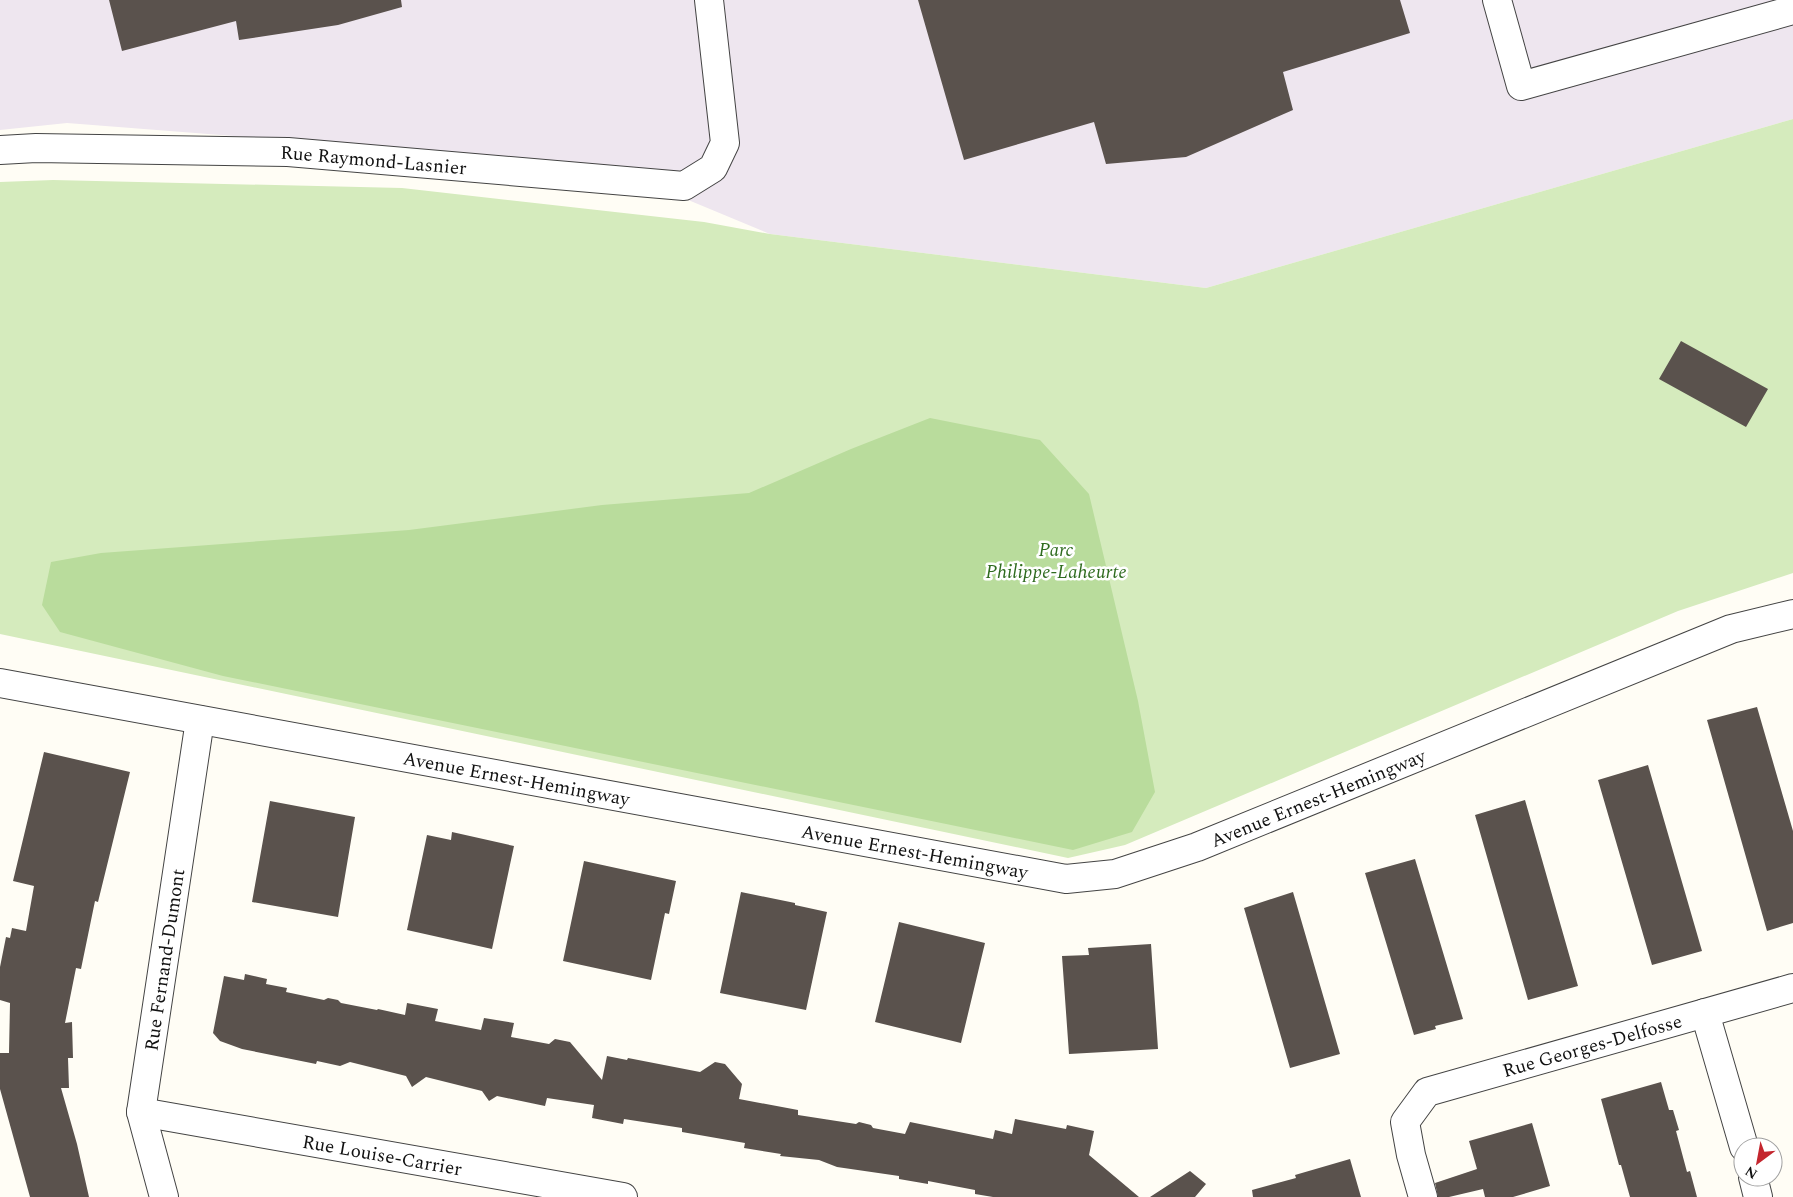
<svg xmlns="http://www.w3.org/2000/svg" width="1793" height="1197" font-family="Spectral,serif">
  <style>
    .industrial { fill: #eee6ef }
    .green { fill: #d5ebbd }
    .forest { fill: #b9dc9c }
    .building { fill: #5a524d }
    .lines { fill: none; stroke-linecap: round; stroke-linejoin: round }
    .minor-casing { stroke: #444; stroke-width: 30 }
    .minor { stroke: #fff; stroke-width: 28 }
    .labels { text-anchor: middle; stroke-width: 5; stroke-linejoin: round; paint-order: stroke }
    .street-label { font-size: 19px; fill: #111; stroke: #fff }
    .park-label { font-size: 19px; font-style: italic; fill: #2f6b1f; stroke: #fff }
  </style>
  <rect width="100%" height="100%" fill="#fffdf5"/>
  <path class="industrial" d="M 0,0 L 1793,0 L 1793,119 L 1206,288 L 770,234 L 604,165 L 67,123 L 0,130 Z"/>
  <path class="green" d="M 1793,119 L 1793,573 L 1678,611 L 1125,845 L 1068,858 L 0,634 L 0,182 L 53,180 L 402,188 L 704,222 L 770,234 L 1206,288 Z"/>
  <path class="forest" d="M 930,418 L 1040,440 L 1089,494 L 1138,701 L 1155,792 L 1132,832 L 1073,850 L 223,676 L 60,632 L 42,605 L 51,562 L 101,553 L 409,530 L 602,505 L 749,493 L 851,449 Z"/>
  <path class="building" d="M 109,0 L 401,0 L 402,7 L 338,25 L 239,40 L 236,21 L 122,51 Z
    M 918,0 L 1400,0 L 1410,33 L 1283,72 L 1293,110 L 1186,157 L 1106,164 L 1094,122 L 964,160 Z
    M 1681,341 L 1768,389 L 1746,427 L 1659,379 Z
    M 1757,707 L 1793,831 L 1793,923 L 1767,931 L 1707,720 Z
    M 44,752 L 130,772 L 98,902 L 95,901 L 81,969 L 76,968 L 65,1023 L 72,1022 L 73,1058 L 68,1058 L 69,1088 L 61,1088 L 77,1144 L 89,1197 L 30,1197 L 0,1089 L 0,1053 L 9,1053 L 10,1003 L 0,1000 L 0,967 L 6,937 L 10,938 L 12,928 L 26,931 L 34,886 L 13,881 Z
    M 1648,765 L 1702,951 L 1652,965 L 1598,780 Z
    M 1525,800 L 1578,986 L 1528,1000 L 1475,815 Z
    M 270,801 L 355,817 L 338,917 L 252,902 Z
    M 452,832 L 514,846 L 492,949 L 407,930 L 427,835 L 451,840 Z
    M 1415,859 L 1463,1019 L 1435,1026 L 1436,1029 L 1414,1035 L 1365,873 Z
    M 584,861 L 676,881 L 669,914 L 665,913 L 651,980 L 563,961 Z
    M 741,892 L 795,903 L 795,905 L 827,912 L 806,1010 L 720,993 Z
    M 1293,892 L 1340,1054 L 1290,1068 L 1244,908 Z
    M 899,922 L 985,943 L 961,1043 L 875,1022 Z
    M 1151,944 L 1158,1049 L 1069,1054 L 1062,956 L 1089,955 L 1088,948 Z
    M 245,974 L 267,979 L 266,984 L 287,988 L 286,992 L 324,1000 L 328,998 L 338,1000 L 341,1003 L 377,1010 L 378,1009 L 405,1015 L 407,1003 L 438,1009 L 435,1021 L 481,1030 L 484,1018 L 514,1023 L 511,1037 L 549,1044 L 555,1039 L 570,1042 L 602,1080 L 607,1056 L 627,1060 L 628,1058 L 700,1072 L 715,1062 L 725,1064 L 742,1084 L 739,1099 L 798,1110 L 798,1115 L 856,1124 L 859,1122 L 871,1125 L 873,1128 L 905,1134 L 910,1122 L 993,1139 L 995,1130 L 1012,1134 L 1015,1119 L 1066,1129 L 1067,1125 L 1094,1131 L 1089,1155 L 1139,1197 L 993,1197 L 975,1194 L 975,1190 L 928,1181 L 928,1184 L 899,1179 L 899,1176 L 837,1167 L 819,1160 L 780,1156 L 781,1154 L 744,1148 L 745,1143 L 682,1132 L 682,1128 L 624,1119 L 623,1124 L 592,1118 L 594,1105 L 547,1098 L 545,1106 L 497,1096 L 489,1101 L 482,1091 L 426,1077 L 412,1087 L 406,1076 L 350,1062 L 340,1066 L 317,1061 L 316,1064 L 242,1049 L 220,1041 L 213,1033 L 224,976 L 244,980 Z
    M 1661,1082 L 1669,1110 L 1673,1110 L 1679,1130 L 1676,1131 L 1687,1172 L 1690,1171 L 1697,1197 L 1630,1197 L 1621,1165 L 1619,1165 L 1601,1099 Z
    M 1532,1123 L 1550,1186 L 1513,1197 L 1485,1197 L 1483,1189 L 1449,1197 L 1438,1197 L 1435,1183 L 1477,1169 L 1469,1141 Z
    M 1350,1159 L 1361,1197 L 1253,1197 L 1252,1190 L 1296,1178 L 1295,1175 Z
    M 1190,1171 L 1206,1184 L 1195,1197 L 1150,1197 Z"/>
  <g class="lines">
    <g class="minor-casing">
      <g id="minor">
        <path d="M 1497,0 L 1521,86 L 1793,10"/>
        <path id="s1" d="M 0,150 L 36,148 L 288,152 L 684,186 L 713,168 L 725,143 L 709,0"/>
        <path id="s2" d="M 0,683 L 1066,879 L 1115,874 L 1197,847 L 1731,629 L 1793,614"/>
        <path d="M 1705,1013 L 1744,1147"/>
        <path id="s3" d="M 141,1112 L 623,1197"/>
        <path d="M 1753,1177 L 1758,1197"/>
        <path id="s4" d="M 164,1197 L 141,1112 L 200,720"/>
        <path id="s5" d="M 1423,1197 L 1411,1155 L 1405,1122 L 1427,1092 L 1793,988"/>
      </g>
    </g>
    <use href="#minor" class="minor"/>
  </g>
  <g class="labels">
    <g class="street-label">
      <text dy="7" stroke="none"><textPath href="#s1" startOffset="374">Rue Raymond-Lasnier</textPath></text>
      <text dy="7" stroke="none"><textPath href="#s2" startOffset="525">Avenue Ernest-Hemingway</textPath></text>
      <text dy="7" stroke="none"><textPath href="#s2" startOffset="1350">Avenue Ernest-Hemingway</textPath></text>
      <text dy="7" stroke="none"><textPath href="#s2" startOffset="930">Avenue Ernest-Hemingway</textPath></text>
      <text dy="7" stroke="none"><textPath href="#s4" startOffset="242">Rue Fernand-Dumont</textPath></text>
      <text dy="7" stroke="none"><textPath href="#s5" startOffset="286">Rue Georges-Delfosse</textPath></text>
      <text dy="7" stroke="none"><textPath href="#s3" startOffset="245">Rue Louise-Carrier</textPath></text>
    </g>
    <g class="park-label">
      <text x="1056" y="556">Parc<tspan x="1056" dy="22">Philippe-Laheurte</tspan></text>
    </g>
  </g>
  <g transform="translate(1758 1162) rotate(212)"><circle r="24" fill="#ffffff" stroke="#a0a0a0"/>
  <path d="M0-4L9 19L0 12L-9 19Z" fill="#c4262e"/>
  <text y="-8" font-size="14" font-weight="bold" text-anchor="middle" fill="#111111">N</text>
  </g>
</svg>
